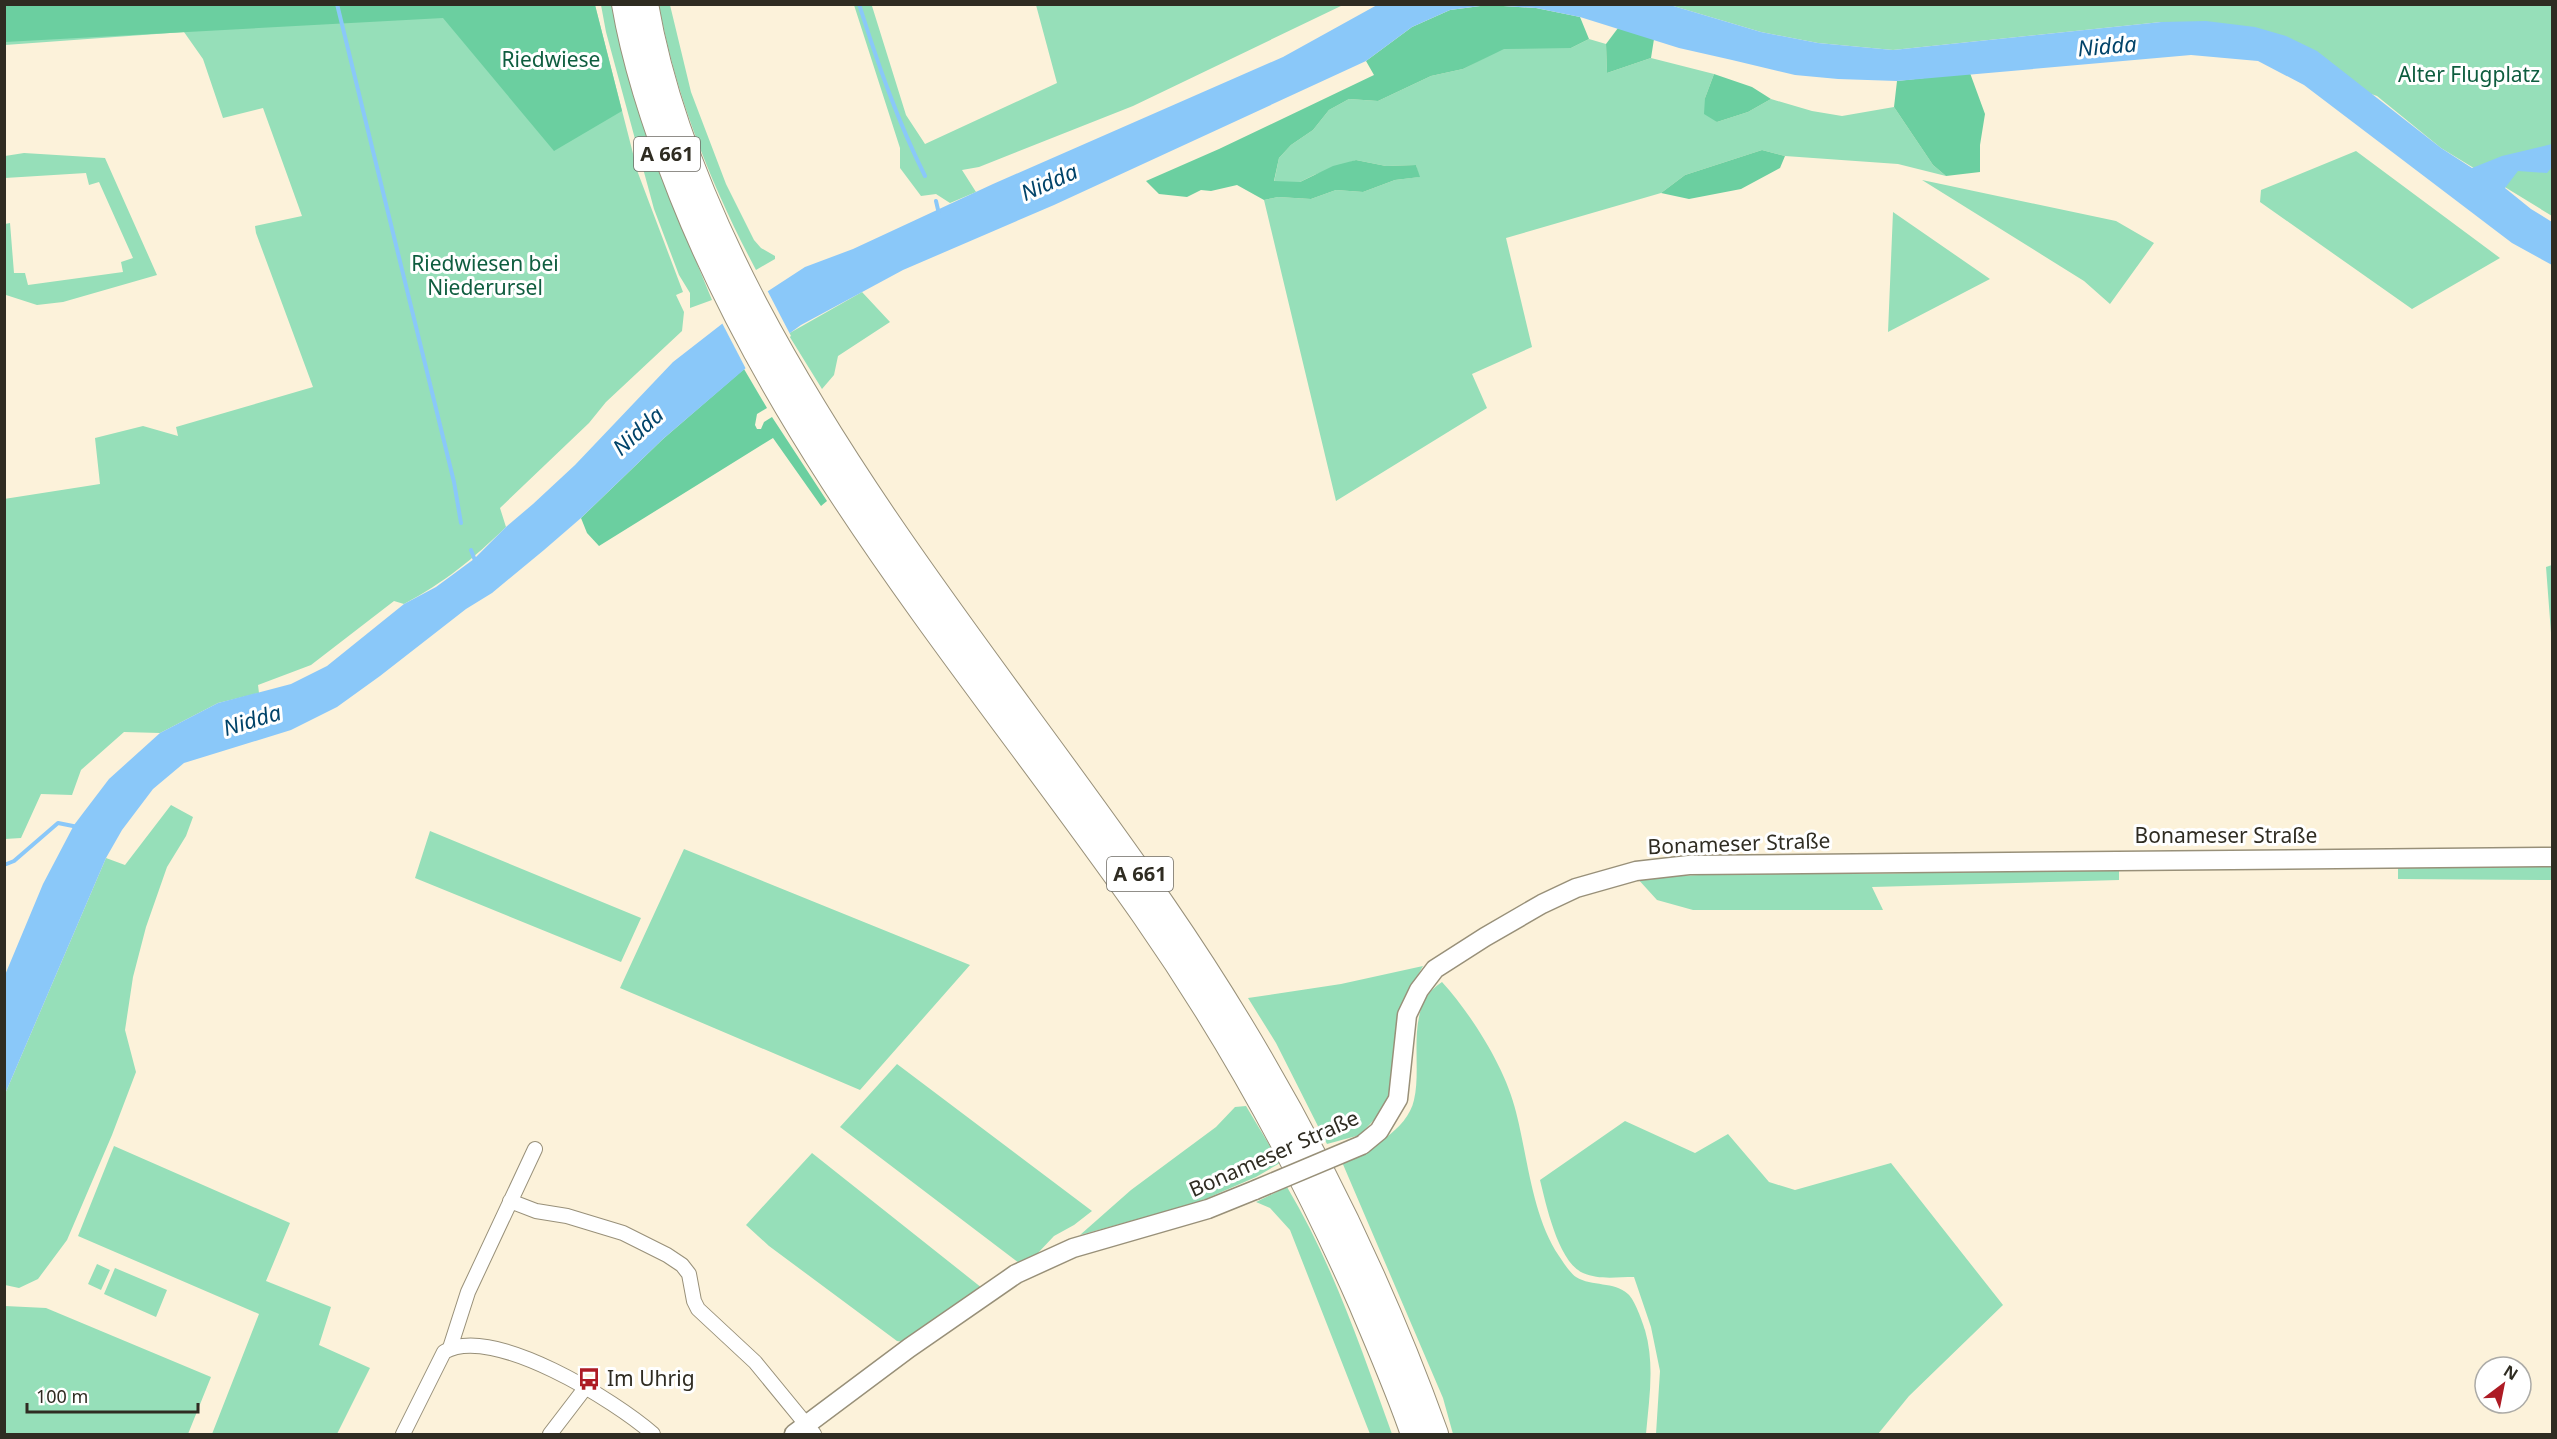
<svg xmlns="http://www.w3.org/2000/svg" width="2557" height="1439" font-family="'Noto Sans',sans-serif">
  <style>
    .green { fill: #96dfb9 }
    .forest { fill: #6bcfa0 }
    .water { fill: #8ac8f9 }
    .pier { fill: #fcf2da }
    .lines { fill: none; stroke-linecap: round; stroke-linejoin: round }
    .stream { stroke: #8ac8f9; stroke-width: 4 }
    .minor-casing { stroke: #989079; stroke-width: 16 }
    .tertiary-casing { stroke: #989079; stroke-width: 21 }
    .motorway-casing { stroke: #989079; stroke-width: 28 }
    .minor { stroke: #fff; stroke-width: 14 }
    .tertiary { stroke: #fff; stroke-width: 18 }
    .motorway { stroke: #fff; stroke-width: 26 }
    .tertiary-bridge-casing { stroke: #989079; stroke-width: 21; stroke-linecap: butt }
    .tertiary-bridge { stroke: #fff; stroke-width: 18 }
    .labels { text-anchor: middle; stroke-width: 6; stroke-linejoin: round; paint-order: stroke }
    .shield { fill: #fff; stroke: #6d6b64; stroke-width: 1.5 }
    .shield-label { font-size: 20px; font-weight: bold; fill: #2f2c22 }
    .park-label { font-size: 21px; fill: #0e5d3f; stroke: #fff }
    .street-label { font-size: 21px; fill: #2f2c22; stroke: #fff }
    .poi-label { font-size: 21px; fill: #2f2c22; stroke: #fff; text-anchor: start }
    .water-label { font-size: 22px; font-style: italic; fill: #004369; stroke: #fff }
  </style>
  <rect width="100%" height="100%" fill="#fcf2da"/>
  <path class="green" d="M 5,5 L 595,5 L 638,173 L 683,292 L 676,295 L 684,312 L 682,331 L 606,402 L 589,423 L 500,508 L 506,527 C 473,559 445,582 404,604 L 394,601 L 311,665 L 258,685 L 259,693 L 218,703 L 160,733 L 124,732 L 81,770 L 72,795 L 41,794 L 21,838 L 5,839 L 4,499 L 100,484 L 95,438 L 143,426 L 178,436 L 176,427 L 313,387 L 256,233 L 255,226 L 302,216 L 263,108 L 223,118 L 203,59 L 184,32 L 5,45 Z
    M 601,5 L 612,5 L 633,95 L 655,161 L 712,300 L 690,308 L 690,293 L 679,275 L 654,209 L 606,32 Z
    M 659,5 L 670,5 L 691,92 L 726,184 L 754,240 L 761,248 L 775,256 L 775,259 L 756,270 C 712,187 676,98 659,5 Z
    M 854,5 L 874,5 L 872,6 L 906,115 L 925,144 L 1057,83 L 1036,5 L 1343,5 L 1133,106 L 979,167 L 962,170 L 976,192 L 950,203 L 936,194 L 921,196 L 900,168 L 900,148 Z
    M 1670,5 L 2552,5 L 2552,216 L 2441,148 L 2377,96 L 2161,22 L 1893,50 L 1818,43 L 1761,32 Z
    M 1589,39 L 1606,44 L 1607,73 L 1651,58 L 1714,74 L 1705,98 L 1717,122 L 1748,112 L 1771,99 L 1812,111 L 1842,116 L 1894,107 L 1933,165 L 1946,176 L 1898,164 L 1785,156 L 1762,150 L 1685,175 L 1661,193 L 1506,238 L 1532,347 L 1472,374 L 1487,408 L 1336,501 L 1264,200 L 1278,197 L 1311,199 L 1336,190 L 1363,192 L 1395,180 L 1419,177 L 1416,165 L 1386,166 L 1356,160 L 1314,175 L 1300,182 L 1274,182 L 1279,158 L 1291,145 L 1313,130 L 1329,110 L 1349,99 L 1378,101 L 1431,76 L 1463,69 L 1504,48 L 1571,48 Z
    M 2356,151 L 2500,258 L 2412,309 L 2260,202 L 2261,190 Z
    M 24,153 L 105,158 L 157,275 L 63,302 L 37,305 L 6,295 L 5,224 L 10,223 L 14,273 L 25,273 L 28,285 L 123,272 L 121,262 L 133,258 L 99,182 L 89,185 L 86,173 L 5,178 L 5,156 Z
    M 1922,180 L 2116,221 L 2154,243 L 2110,304 L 2084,281 Z
    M 1893,212 L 1990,279 L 1888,332 Z
    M 862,292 L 890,322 L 838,356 L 834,375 L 822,389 L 788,334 Z
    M 2552,565 L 2552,646 L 2546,567 Z
    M 171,805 L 193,817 L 186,836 L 167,867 L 146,927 L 133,977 L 125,1030 L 136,1072 L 112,1135 L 67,1240 L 38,1279 L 19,1288 L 5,1285 L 5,1094 L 106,858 L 125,865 Z
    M 430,831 L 641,918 L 621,962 L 415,878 Z
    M 684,849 L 970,965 L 860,1090 L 620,988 Z
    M 2398,864 L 2552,865 L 2552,880 L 2398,879 Z
    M 2119,869 L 2119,880 L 1872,887 L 1883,910 L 1693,910 L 1657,900 L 1637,878 L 1761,872 L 1863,874 Z
    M 1423,966 L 1402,1003 L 1391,1092 L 1383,1110 L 1360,1135 L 1327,1144 L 1276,1043 L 1248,998 L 1341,984 Z
    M 1442,982 C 1472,1015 1506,1069 1516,1112 C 1528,1159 1532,1215 1559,1256 C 1563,1262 1570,1273 1576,1277 C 1592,1287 1614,1281 1628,1294 C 1635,1300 1642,1321 1645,1330 C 1655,1365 1649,1399 1646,1434 L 1453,1434 L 1443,1398 L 1342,1162 C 1369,1149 1407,1131 1414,1100 C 1423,1063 1403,1006 1442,982 Z
    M 897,1064 L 1092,1211 L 1074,1225 L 1054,1236 L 1037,1254 L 1019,1263 L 840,1127 Z
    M 1246,1106 L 1280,1163 L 1256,1177 L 1196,1203 L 1080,1235 L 1131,1190 L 1216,1127 L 1235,1107 Z
    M 1625,1121 L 1695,1153 L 1728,1134 L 1769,1182 L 1795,1190 L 1891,1163 L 2003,1305 L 1909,1396 L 1878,1434 L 1656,1434 L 1660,1371 L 1651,1327 L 1634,1277 C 1616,1277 1599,1280 1583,1273 C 1558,1262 1546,1204 1540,1180 Z
    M 114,1146 L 290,1223 L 266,1281 L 331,1307 L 319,1345 L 370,1368 L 337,1434 L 212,1434 L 259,1314 L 78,1236 Z
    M 812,1153 L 982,1288 L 909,1343 L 897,1341 L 769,1246 L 746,1225 Z
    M 1287,1187 C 1333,1264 1362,1351 1392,1434 L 1370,1434 L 1290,1230 L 1270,1208 L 1256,1202 Z
    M 97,1264 L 110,1270 L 101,1290 L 88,1284 Z
    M 115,1268 L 167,1290 L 156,1317 L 104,1294 Z
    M 5,1306 L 46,1308 L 211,1377 L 188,1434 L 5,1434 Z"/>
  <path class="forest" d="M 5,4 L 595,5 L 622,111 L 554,151 L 443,18 L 5,42 Z
    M 1488,5 L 1536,8 L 1580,17 L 1589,39 L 1571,48 L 1504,49 L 1463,69 L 1431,76 L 1378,101 L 1349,99 L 1329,110 L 1313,130 L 1291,145 L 1279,158 L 1274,181 L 1300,182 L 1333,166 L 1356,160 L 1386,166 L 1416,165 L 1420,177 L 1395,180 L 1363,192 L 1336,190 L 1311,199 L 1278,197 L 1264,200 L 1237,185 L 1211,191 L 1201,190 L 1187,197 L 1159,194 L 1146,181 L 1219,149 L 1374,75 L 1366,61 L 1412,27 L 1450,10 Z
    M 1618,28 L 1654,39 L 1651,58 L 1607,73 L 1606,44 Z
    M 1970,73 L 1985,114 L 1980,145 L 1980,172 L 1946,176 L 1933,165 L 1894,107 L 1897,81 Z
    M 1714,74 L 1752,87 L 1771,99 L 1748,112 L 1717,122 L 1704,114 L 1705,98 Z
    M 1762,150 L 1785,156 L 1780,168 L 1741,189 L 1689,199 L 1661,193 L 1685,175 Z
    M 744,369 L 767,408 L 757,414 L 755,425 L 757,429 L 761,429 L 764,422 L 772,417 L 827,501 L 821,506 L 773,438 L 599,546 L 587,533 L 581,518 L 663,439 Z"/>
  <path class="water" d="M 1377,5 L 1670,5 L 1761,32 L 1818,43 L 1893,50 L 2161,22 L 2206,21 L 2255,27 L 2286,36 L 2317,51 L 2441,148 L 2472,168 L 2502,156 L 2552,144 L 2552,167 L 2547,173 L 2518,171 L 2505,188 L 2531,209 L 2552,222 L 2552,265 L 2512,243 L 2304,85 L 2258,61 L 2191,55 L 1897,81 L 1838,79 L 1795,75 L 1732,60 L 1679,48 L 1580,17 L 1536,8 L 1488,5 L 1450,10 L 1412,27 L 1366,61 L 1054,205 L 903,270 L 801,325 L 768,349 L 663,439 L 581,518 L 544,550 L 492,593 L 466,609 L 380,676 L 337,707 L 291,730 L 184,763 L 153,789 L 122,830 L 106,858 L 5,1094 L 5,975 L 43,884 L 74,825 L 109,779 L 160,733 L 218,703 L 291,684 L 327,666 L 404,604 L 436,587 L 474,559 L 506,527 L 533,504 L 575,465 L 673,362 L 745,306 L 805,267 L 853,249 L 993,184 L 1283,57 Z"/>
  <path class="pier" d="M 766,288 L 791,336 L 747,371 L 721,321 Z"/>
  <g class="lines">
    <path class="stream" d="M 337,4 L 454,482 L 461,523
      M 859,4 C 878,64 897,120 925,176
      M 936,201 L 939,214
      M 471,550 L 476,563
      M 4,865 L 14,861 L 58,823 L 78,827"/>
    <g class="minor-casing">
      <path id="minor" d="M 510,1201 L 536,1211 L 567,1216 L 623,1233 L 667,1255 L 682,1265 L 689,1274 L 694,1301 L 698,1309 L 755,1362 L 814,1434
        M 450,1348 L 468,1292 L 535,1149
        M 403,1434 L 444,1352 C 492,1323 617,1402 653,1434
        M 550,1434 L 586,1387"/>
    </g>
    <g class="tertiary-casing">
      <path id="tertiary" d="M 1362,1145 L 1379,1131 L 1398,1099 L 1407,1015 L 1419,990 L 1435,969 L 1485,937 L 1542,904 L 1576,888 L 1636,871 L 1689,865 L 2552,857
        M 794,1434 L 909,1348 L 1016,1274 L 1073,1248 L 1208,1209 L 1255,1190"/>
    </g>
    <g class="motorway-casing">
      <path id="motorway" d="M 625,4 C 636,69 658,133 682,194 C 788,462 982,682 1145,915 C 1230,1037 1302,1168 1362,1304 C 1380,1347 1399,1390 1414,1434
        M 645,4 C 663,109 706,212 755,306 C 869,522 1026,708 1163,907 C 1276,1071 1368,1247 1435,1434"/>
    </g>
    <use href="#minor" class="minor"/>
    <use href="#tertiary" class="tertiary"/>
    <use href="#motorway" class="motorway"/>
    <g class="tertiary-bridge-casing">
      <path id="tertiary-bridge" d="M 1255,1190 L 1362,1145"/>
    </g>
    <use href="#tertiary-bridge" class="tertiary-bridge"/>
  </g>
  <defs>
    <g id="bus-bare" transform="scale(1.8)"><path d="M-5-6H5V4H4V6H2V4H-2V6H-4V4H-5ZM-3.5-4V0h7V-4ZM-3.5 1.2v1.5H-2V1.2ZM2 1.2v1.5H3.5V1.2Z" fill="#ad1b24" stroke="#fff" stroke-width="2.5" paint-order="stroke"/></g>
  </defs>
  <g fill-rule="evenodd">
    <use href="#bus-bare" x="589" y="1379"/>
  </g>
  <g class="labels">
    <g class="shield">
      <rect x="634" y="137" width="66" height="34" rx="4.5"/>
      <rect x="1107" y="857" width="66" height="34" rx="4.5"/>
    </g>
    <g class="shield-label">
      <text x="667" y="161">A 661</text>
      <text x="1140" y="881">A 661</text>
    </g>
    <g class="park-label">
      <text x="551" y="67">Riedwiese</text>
      <text x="2469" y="82">Alter Flugplatz</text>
      <text x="485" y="271">Riedwiesen bei<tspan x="485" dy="24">Niederursel</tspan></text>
    </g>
    <g class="street-label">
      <text x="2226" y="843">Bonameser Straße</text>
      <text transform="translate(1739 844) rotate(-2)" y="7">Bonameser Straße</text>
      <text transform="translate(1274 1154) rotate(-24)" y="7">Bonameser Straße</text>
    </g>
    <g class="poi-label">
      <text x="607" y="1386">Im Uhrig</text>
    </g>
    <g class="water-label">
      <text transform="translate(2107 46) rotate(-5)" y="8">Nidda</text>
      <text transform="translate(1049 182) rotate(-24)" y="8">Nidda</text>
      <text transform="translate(638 431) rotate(-42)" y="8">Nidda</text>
      <text transform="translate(252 720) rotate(-17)" y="8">Nidda</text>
    </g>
  </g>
  <rect width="2557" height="1439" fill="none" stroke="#2f2c22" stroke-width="12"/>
  <g transform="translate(2503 1385) rotate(32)"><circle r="28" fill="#ffffff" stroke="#acaba7" stroke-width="1.5"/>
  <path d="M0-4.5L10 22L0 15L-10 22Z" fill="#ad1b24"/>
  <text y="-9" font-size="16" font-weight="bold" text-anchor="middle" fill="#2f2c22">N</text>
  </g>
  <path d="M27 1403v9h171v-9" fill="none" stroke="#2f2c22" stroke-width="3"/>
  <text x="36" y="1403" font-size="18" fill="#2f2c22" stroke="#ffffff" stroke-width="4.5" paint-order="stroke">100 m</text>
</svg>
